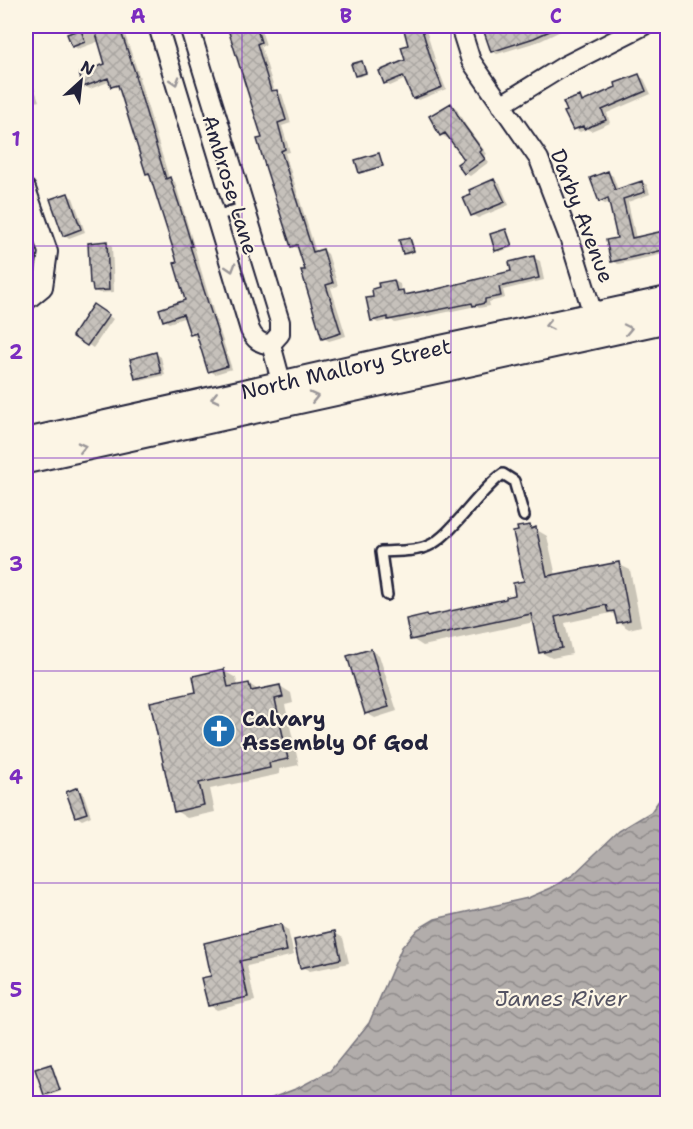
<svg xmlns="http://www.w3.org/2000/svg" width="693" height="1129" font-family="'Shantell Sans',sans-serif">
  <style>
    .water { fill: url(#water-waves); stroke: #78757e; stroke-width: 1.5 }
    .shadow { fill: #0003 }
    .building { fill: url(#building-cross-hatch); stroke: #22223b; stroke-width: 1.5 }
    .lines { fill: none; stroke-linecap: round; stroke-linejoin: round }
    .lane-casing { stroke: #22223b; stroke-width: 14 }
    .street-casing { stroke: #22223b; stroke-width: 22 }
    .secondary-casing { stroke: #22223b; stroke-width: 28 }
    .lane { stroke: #fcf5e5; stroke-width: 9 }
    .street { stroke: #fcf5e5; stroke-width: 18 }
    .secondary { stroke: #fcf5e5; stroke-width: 24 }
    .oneway { stroke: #9a9698 }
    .grid { fill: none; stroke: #7b2cbf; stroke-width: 1.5; stroke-opacity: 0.55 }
    .labels { text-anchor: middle; stroke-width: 4.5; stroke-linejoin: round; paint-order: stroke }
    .street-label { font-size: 21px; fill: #22223b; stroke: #fcf5e5 }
    .poi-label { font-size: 21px; font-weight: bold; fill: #22223b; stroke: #fcf5e5; text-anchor: start }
    .water-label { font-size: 22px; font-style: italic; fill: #545362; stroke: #fcf5e5 }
    .neatline { fill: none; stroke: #7b2cbf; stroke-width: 2 }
    .grid-label { font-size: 20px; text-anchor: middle; font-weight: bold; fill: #7b2cbf }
  </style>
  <defs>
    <pattern id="water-waves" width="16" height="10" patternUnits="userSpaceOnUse" patternTransform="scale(1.5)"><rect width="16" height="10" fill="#b2adab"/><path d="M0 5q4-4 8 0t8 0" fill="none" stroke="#908c8c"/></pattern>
    <pattern id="building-cross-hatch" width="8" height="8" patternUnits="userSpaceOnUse" patternTransform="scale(1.5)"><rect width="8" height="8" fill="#c6c1bb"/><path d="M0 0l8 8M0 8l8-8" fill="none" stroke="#aaa6a2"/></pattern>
  </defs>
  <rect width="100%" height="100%" fill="#fcf5e5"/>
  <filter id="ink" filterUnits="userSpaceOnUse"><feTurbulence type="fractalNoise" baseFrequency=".0167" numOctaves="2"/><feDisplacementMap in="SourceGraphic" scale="12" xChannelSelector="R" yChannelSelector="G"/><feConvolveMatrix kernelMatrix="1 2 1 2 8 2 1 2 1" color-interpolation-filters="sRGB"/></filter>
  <g filter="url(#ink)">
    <path class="water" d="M 667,789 L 667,1103 L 259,1103 L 298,1088 L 330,1071 L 369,1023 L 402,947 L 418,929 L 435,919 L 528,898 L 551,888 L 573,875 L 619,831 L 651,812 Z"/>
    <path class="shadow" d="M 96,26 L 122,26 L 140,78 L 139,78 L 169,178 L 175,182 L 212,307 L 232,369 L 215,374 L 210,371 L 199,336 L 196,337 L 191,334 L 186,317 L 169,323 L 164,320 L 187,301 L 179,263 L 151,175 L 148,173 L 120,88 L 113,86 L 111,81 L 90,89 L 84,86 L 107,65 L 100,41 L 78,49 L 73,46 L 69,35 Z
      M 228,26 L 250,26 L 251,28 L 255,27 L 261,30 L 266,45 L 261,46 L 275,92 L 282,94 L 291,123 L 282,126 L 290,152 L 285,153 L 316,252 L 323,250 L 328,254 L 338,286 L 331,288 L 346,336 L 329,341 L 324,338 L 300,249 L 292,246 L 263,139 Z
      M 489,26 L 512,26 L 513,29 L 522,26 L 571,26 L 540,41 L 497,54 L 492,51 L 484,27 Z
      M 421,27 L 426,30 L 436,63 L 446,89 L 419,100 L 414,98 L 406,79 L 390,86 L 385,83 L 407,61 L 410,46 Z
      M 362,62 L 367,74 L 358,77 L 356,75 Z
      M 26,65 L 39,101 L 26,105 Z
      M 668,66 L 668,85 L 661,68 Z
      M 639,76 L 644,79 L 651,94 L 607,113 L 610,123 L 591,131 L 587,129 L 580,132 L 575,129 L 580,98 L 586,102 Z
      M 451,105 L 456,108 L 466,126 L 487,154 L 484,156 L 489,162 L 470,176 L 465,173 L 466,159 L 450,136 L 447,138 L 441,135 Z
      M 378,155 L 384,166 L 362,173 L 360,172 Z
      M 608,173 L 613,176 L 618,190 L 642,182 L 647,185 L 650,194 L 628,202 L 636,239 L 665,232 L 664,229 L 668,229 L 668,253 L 618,264 L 613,261 L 619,239 L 611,202 L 605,204 L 600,201 Z
      M 494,181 L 500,184 L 509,205 L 478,218 L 472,215 L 473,195 Z
      M 68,195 L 73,198 L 85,232 L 69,238 L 64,234 Z
      M 506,230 L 508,232 L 513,247 L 499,252 L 497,250 Z
      M 410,239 L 412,241 L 415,252 L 406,255 L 404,253 Z
      M 106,243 L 112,246 L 114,292 L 99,293 L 94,290 Z
      M 534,258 L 540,261 L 544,280 L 503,290 L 505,298 L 489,302 L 490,306 L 479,308 L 476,306 L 395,323 L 391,320 L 378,323 L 373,320 L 375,298 L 394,281 L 400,284 L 401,292 L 409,295 L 431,293 L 513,272 Z
      M 99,309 L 113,319 L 93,348 L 74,335 Z
      M 156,354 L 161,357 L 165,375 L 141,381 L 136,378 Z
      M 530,526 L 547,536 L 556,576 L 618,564 L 630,570 L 641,626 L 629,629 L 618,622 L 617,616 L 611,613 L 565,623 L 572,654 L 552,658 L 540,652 L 534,622 L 423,646 L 412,639 L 429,617 L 508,600 L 517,596 L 526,582 Z
      M 371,650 L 379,655 L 397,711 L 375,718 L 366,713 Z
      M 224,671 L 236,678 L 238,687 L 249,684 L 260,691 L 280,686 L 291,693 L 293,703 L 285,705 L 299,765 L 279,769 L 280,774 L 210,789 L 215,812 L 187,818 L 176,811 L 198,693 Z
      M 78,789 L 83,792 L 91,816 L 82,820 L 76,816 Z
      M 280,925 L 288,930 L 294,955 L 247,966 L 255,1001 L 217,1010 L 209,1005 L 213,977 Z
      M 335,933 L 343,938 L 349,963 L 310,971 L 302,967 Z
      M 51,1065 L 53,1067 L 61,1091 L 48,1096 L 45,1094 Z"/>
    <path class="building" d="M 108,26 L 119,26 L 136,75 L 135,76 L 166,179 L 170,177 L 180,207 L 192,246 L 190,246 L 228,366 L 208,372 L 196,333 L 190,335 L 183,314 L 163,321 L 159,309 L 185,300 L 174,263 L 177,262 L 170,239 L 149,173 L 146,174 L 118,85 L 111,87 L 108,78 L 83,87 L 79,73 L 105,64 L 95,30 Z
      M 227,26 L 256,26 L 261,42 L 257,44 L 271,91 L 277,90 L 286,120 L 278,123 L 285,149 L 281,151 L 313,252 L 323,249 L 333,283 L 326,285 L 341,333 L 322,339 L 301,270 L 305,270 L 297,245 L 291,247 L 266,169 L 257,139 L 262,138 Z
      M 421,26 L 431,59 L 442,87 L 413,99 L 403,76 L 384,84 L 379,71 L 405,60 L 401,47 L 408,45 L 404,30 Z
      M 482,26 L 561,26 L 534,38 L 491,52 Z
      M 81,29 L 85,42 L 72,47 L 67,34 Z
      M 362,61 L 366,73 L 355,76 L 351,64 Z
      M 639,74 L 646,91 L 602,110 L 606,120 L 584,129 L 583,126 L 573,130 L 564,112 L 567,111 L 563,102 L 580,96 L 582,102 L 616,87 L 615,83 Z
      M 451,103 L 461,121 L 482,150 L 480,152 L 485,159 L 464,174 L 457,164 L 464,159 L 445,133 L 440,136 L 429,116 Z
      M 379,153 L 383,166 L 359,173 L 355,160 Z
      M 608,171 L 615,190 L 642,181 L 645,192 L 623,199 L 632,238 L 668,230 L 668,249 L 611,262 L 606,240 L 617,238 L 608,198 L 599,202 L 590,178 Z
      M 494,179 L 505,202 L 471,216 L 463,198 L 471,195 L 469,190 Z
      M 68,193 L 81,229 L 63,236 L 50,199 Z
      M 506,229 L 512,246 L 495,251 L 490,234 Z
      M 410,238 L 414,251 L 403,254 L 399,240 Z
      M 107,241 L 109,290 L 93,291 L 92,284 L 90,284 L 88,243 Z
      M 534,256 L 539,278 L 499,287 L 501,296 L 485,299 L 485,303 L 473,306 L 472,303 L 388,320 L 388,317 L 371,321 L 366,298 L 373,297 L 372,289 L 379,287 L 378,283 L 394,280 L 397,291 L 403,290 L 404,295 L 429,290 L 429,291 L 511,271 L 509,262 Z
      M 93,304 L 109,315 L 87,346 L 72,336 Z
      M 156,352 L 161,373 L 135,379 L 130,359 Z
      M 530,525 L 531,529 L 536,527 L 547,576 L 619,562 L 630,620 L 617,623 L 614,611 L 608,612 L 606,605 L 555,617 L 562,648 L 539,653 L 531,614 L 410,640 L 406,619 L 427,614 L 428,616 L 506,599 L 506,597 L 515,595 L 513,583 L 524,581 L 513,532 L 518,531 L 517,527 Z
      M 371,649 L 389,707 L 365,714 L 347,656 Z
      M 224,669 L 228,687 L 249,683 L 251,691 L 280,685 L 283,697 L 275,699 L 288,759 L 269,763 L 270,768 L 199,783 L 204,805 L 174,812 L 150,702 L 196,692 L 193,676 Z
      M 78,787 L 87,813 L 75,817 L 66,792 Z
      M 281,924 L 287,951 L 240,961 L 248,997 L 208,1006 L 201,978 L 211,976 L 204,943 Z
      M 335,931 L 341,959 L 300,968 L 294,940 Z
      M 51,1064 L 60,1090 L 44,1095 L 35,1069 Z"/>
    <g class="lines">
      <g class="lane-casing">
        <path id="lane" d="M 216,216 L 245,207
          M 387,595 L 381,552 C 396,551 415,552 428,546 C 451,537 478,491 503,474 L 514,481 L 524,516"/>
      </g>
      <g class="street-casing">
        <path id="street" d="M 158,26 L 250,330 C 254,339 261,345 271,344 L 280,334 L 280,322 L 189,26
          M 460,26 L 471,61 L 539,159 L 570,240 L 597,327
          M 501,105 L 564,66 L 643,26
          M 26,189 L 48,252 L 43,287 L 26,301
          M 271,344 L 285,396"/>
      </g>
      <g class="secondary-casing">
        <g id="secondary">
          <path id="s1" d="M 26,441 L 404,356 L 668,299"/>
          <path d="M 26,461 L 668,320"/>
        </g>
      </g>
      <use href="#lane" class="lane"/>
      <use href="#street" class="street"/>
      <use href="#secondary" class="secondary"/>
    </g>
    <defs><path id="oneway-chevron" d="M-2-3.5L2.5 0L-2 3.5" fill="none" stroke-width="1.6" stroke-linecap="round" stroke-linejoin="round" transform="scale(1.5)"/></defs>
    <g class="oneway">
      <use href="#oneway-chevron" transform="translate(175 81) rotate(73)"/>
      <use href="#oneway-chevron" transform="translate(231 268) rotate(73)"/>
      <use href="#oneway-chevron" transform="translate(549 325) rotate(168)"/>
      <use href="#oneway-chevron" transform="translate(628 329) rotate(-12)"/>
      <use href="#oneway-chevron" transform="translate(314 397) rotate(-13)"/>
      <use href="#oneway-chevron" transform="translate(215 398) rotate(167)"/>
      <use href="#oneway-chevron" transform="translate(82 447) rotate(-13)"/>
    </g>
  </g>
  <path class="grid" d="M 242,26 L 242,1104M 451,26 L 451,1104M 26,246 L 668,246M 26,458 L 668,458M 26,671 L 668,671M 26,883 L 668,883"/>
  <defs>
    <g id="church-disc" transform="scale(1.725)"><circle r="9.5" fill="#1f6fb2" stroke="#fcf5e5"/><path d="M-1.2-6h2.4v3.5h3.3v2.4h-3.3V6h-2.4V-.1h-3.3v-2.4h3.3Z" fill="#fff"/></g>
  </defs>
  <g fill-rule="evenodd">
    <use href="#church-disc" x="219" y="731"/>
  </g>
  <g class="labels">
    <g class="street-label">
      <text transform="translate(230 185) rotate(73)" y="7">Ambrose Lane</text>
      <text transform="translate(582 216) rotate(69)" y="7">Darby Avenue</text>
      <text dy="7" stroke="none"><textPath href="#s1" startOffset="328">North Mallory Street</textPath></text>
    </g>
    <g class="poi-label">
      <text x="242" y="726">Calvary<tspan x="242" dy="24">Assembly Of God</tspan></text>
    </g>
    <g class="water-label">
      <text x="561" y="1006">James River</text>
    </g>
  </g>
  <rect width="693" height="1129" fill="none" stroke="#fcf5e5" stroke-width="66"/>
  <g transform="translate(81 81) rotate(27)" stroke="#fcf5e5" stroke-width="4.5" paint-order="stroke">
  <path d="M0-4.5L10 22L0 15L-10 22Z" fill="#22223b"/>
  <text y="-9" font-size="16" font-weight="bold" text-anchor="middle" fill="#22223b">N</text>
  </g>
  <rect x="33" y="33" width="627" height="1063" class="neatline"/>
  <g class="grid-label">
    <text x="138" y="23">A</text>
    <text x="346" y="23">B</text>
    <text x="556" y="23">C</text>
    <text x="16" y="146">1</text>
    <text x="16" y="359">2</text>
    <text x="16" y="571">3</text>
    <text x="16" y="784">4</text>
    <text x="16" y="997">5</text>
  </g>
</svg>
